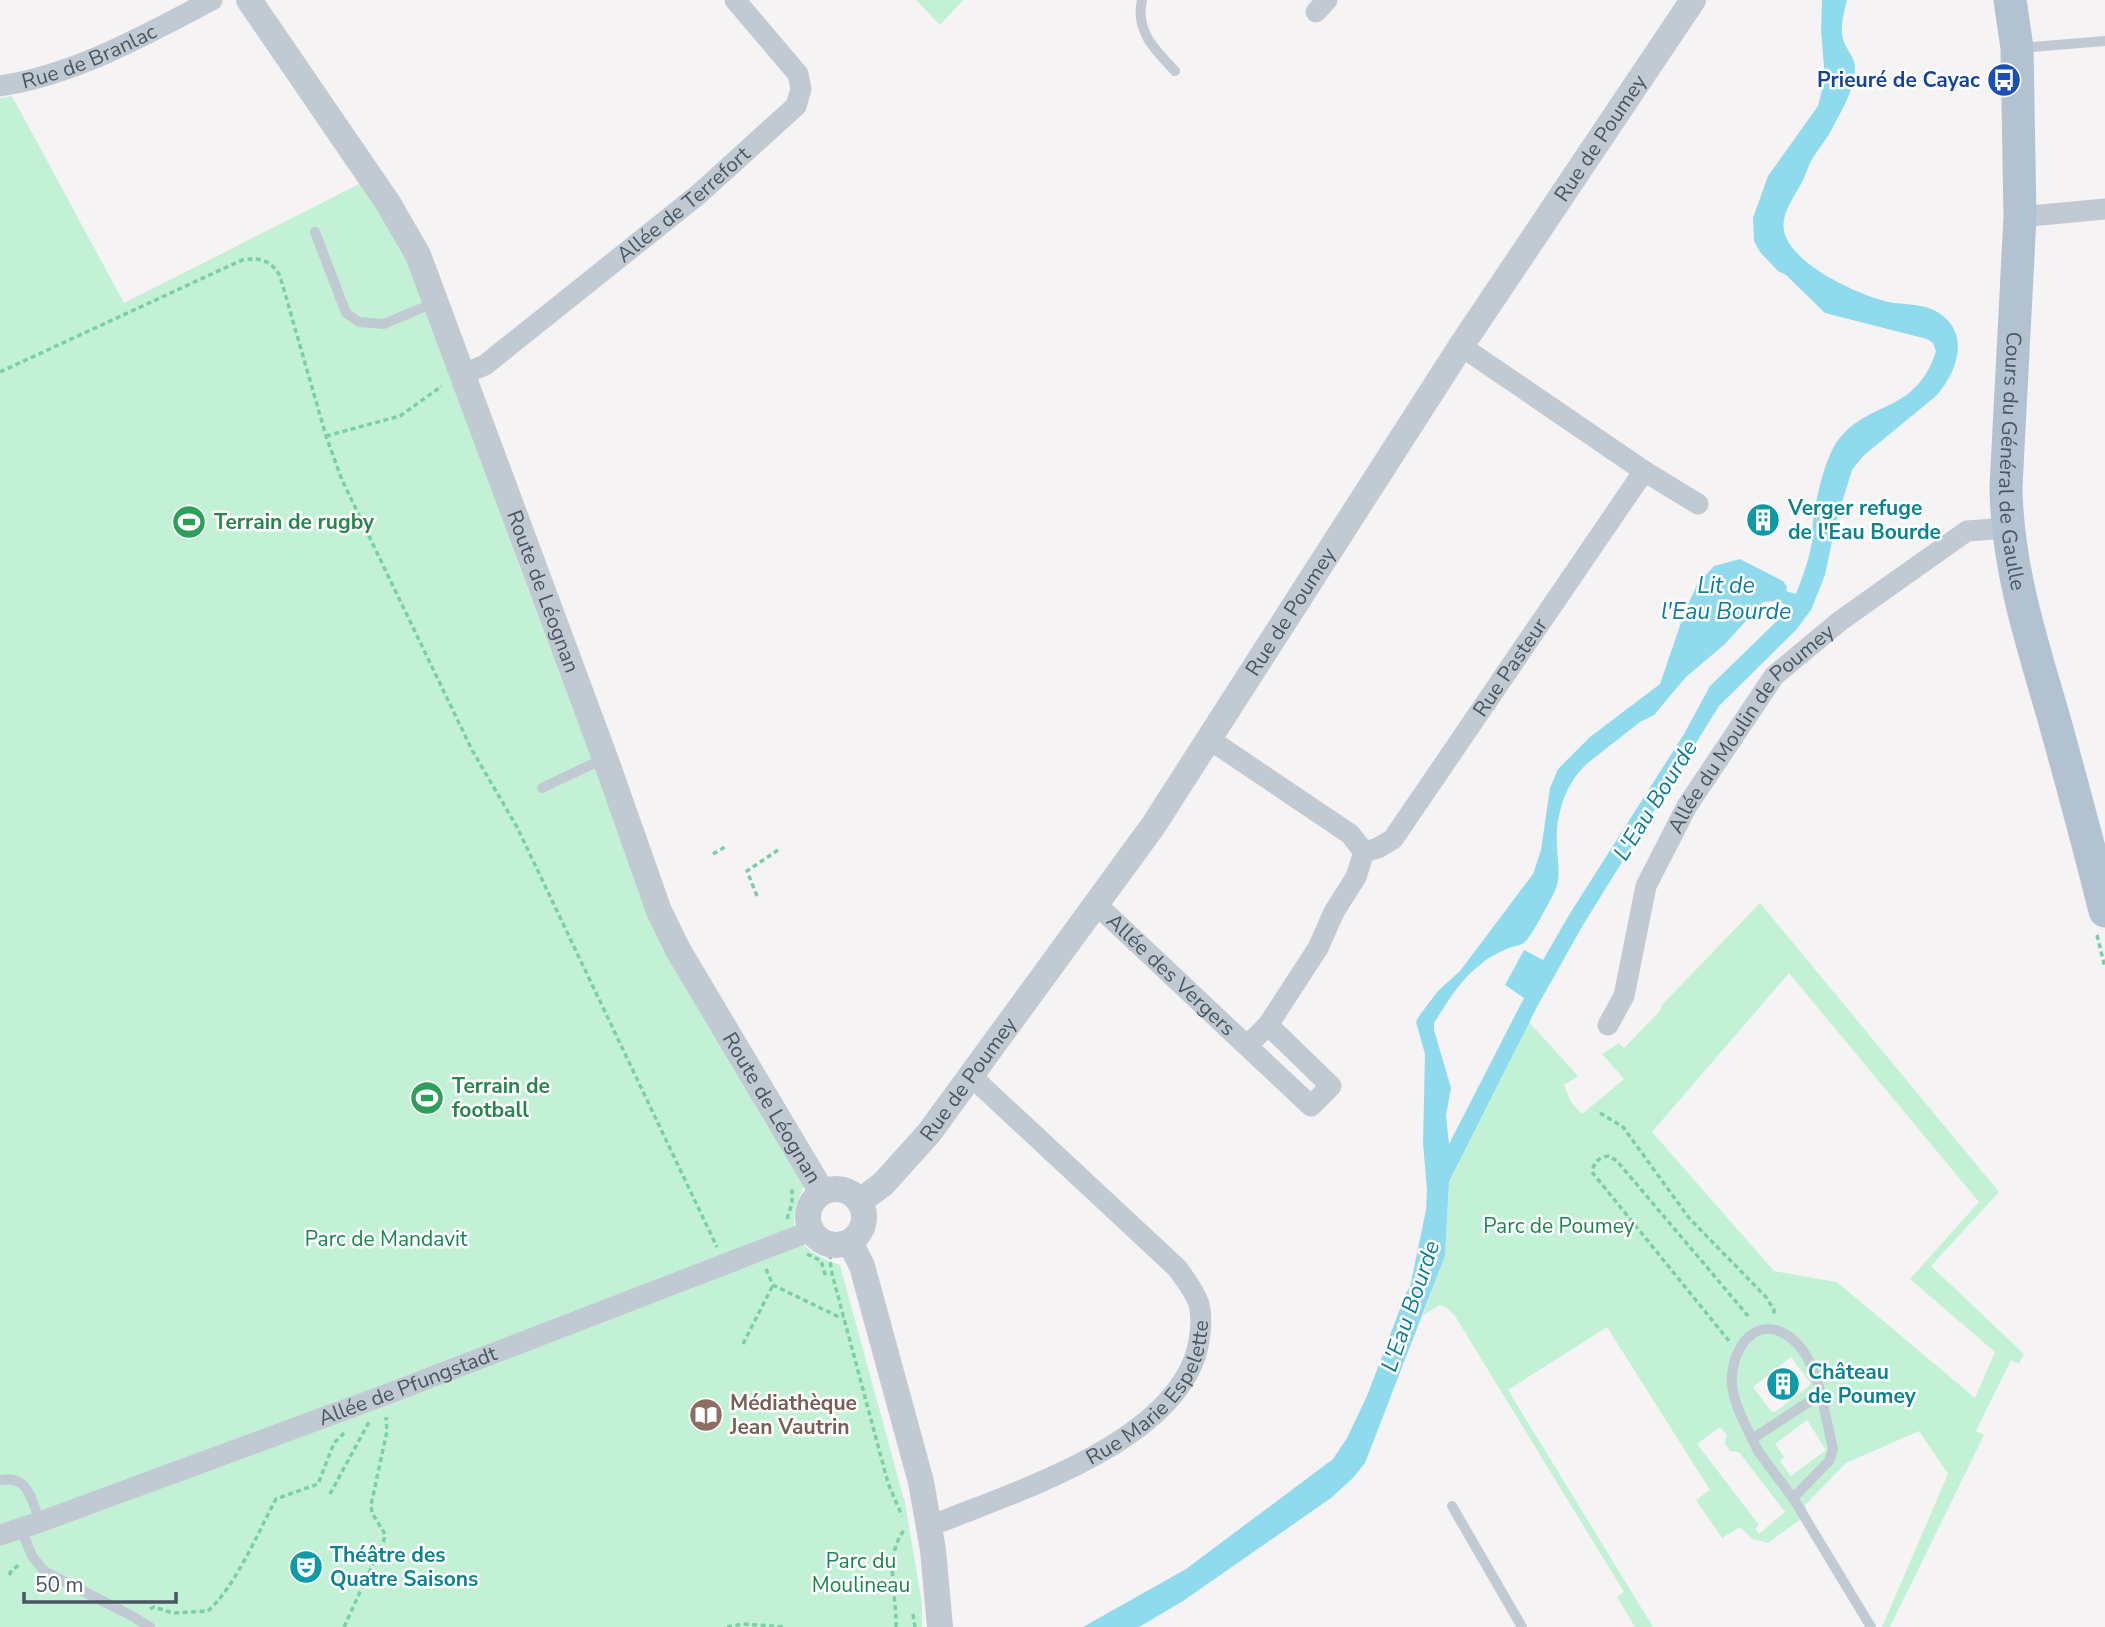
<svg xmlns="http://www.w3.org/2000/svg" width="2105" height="1627" font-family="'Nunito Sans',sans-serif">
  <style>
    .green { fill: #c3f1d5; fill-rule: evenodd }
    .water { fill: #90daee; fill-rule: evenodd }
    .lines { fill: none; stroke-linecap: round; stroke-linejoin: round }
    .path { stroke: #7ad0a6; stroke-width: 3.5; stroke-dasharray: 5 3.5; stroke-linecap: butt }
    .service { stroke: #c1cad2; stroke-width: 10 }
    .minor { stroke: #c1cad2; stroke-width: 21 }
    .tertiary { stroke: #c1cad2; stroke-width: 26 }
    .primary { stroke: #b3c2d1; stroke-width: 33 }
    .labels { text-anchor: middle; stroke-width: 5; stroke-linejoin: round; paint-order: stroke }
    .street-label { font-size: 21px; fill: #4a5661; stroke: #fff }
    .transit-label { font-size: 21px; font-weight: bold; fill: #164399; stroke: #fff; text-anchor: end }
    .culture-label { font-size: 21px; font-weight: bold; fill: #0d838f; stroke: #fff; text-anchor: start }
    .leisure-label { font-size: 21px; font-weight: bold; fill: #27864d; stroke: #fff; text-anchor: start }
    .park-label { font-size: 21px; fill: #17864f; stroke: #fff }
    .education-label { font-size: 21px; font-weight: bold; fill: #785e54; stroke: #fff; text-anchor: start }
    .water-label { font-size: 23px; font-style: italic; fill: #0c7c9b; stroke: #fff }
  </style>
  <rect width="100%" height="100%" fill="#f5f3f3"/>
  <path class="green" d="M 916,0 L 963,0 L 940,25 Z
    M 12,96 L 124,303 L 363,182 L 400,241 L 456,384 L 520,568 L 663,948 L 804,1186 C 782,1231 797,1250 840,1265 L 905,1503 L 922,1603 L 922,1627 L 0,1627 L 0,98 Z
    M 1760,903 L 1999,1192 L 1931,1266 L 2024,1354 L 2019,1364 L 2011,1360 L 1976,1431 L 1984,1435 L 1890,1627 L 1882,1627 L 1948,1474 L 1919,1431 L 1846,1463 L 1805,1505 L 1808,1514 L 1768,1543 L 1753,1539 L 1740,1527 L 1722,1538 L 1696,1500 L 1710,1490 L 1607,1327 L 1508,1390 L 1653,1627 L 1635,1627 L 1617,1597 L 1624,1592 L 1455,1316 L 1447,1308 L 1440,1305 L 1423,1315 L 1445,1256 L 1449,1183 L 1529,1022 L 1578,1076 L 1564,1085 L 1571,1102 L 1582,1114 L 1624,1079 L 1602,1054 L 1619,1043 L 1624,1048 L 1659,1012 L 1662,1005 ZM 1789,973 L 1979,1202 L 1910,1279 L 1995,1352 L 1975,1398 L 1837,1282 L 1774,1271 L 1652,1132 ZM 1791,1357 L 1810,1382 L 1809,1386 L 1775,1412 L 1771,1411 L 1753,1387 ZM 1807,1420 L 1826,1450 L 1791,1476 L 1780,1461 L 1784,1457 L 1775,1444 ZM 1720,1427 L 1727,1435 L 1725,1443 L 1730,1451 L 1739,1452 L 1785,1512 L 1759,1534 L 1755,1529 L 1759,1525 L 1697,1444 Z"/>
  <path class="water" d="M 1822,0 L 1847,0 C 1844,12 1839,30 1844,42 C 1847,50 1854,57 1855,66 C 1856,86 1843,108 1834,125 C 1828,138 1818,149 1811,161 C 1808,167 1806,174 1803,180 C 1793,201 1774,219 1789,243 C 1806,270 1857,294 1888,302 C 1905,305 1924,303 1939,313 C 1971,334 1957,373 1936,396 L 1863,456 L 1852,470 L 1836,522 L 1825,575 L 1811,610 L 1796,630 L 1719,706 L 1583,925 L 1538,1005 L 1449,1182 L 1445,1256 L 1365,1463 L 1353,1478 L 1331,1498 L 1183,1601 L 1139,1627 L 1083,1627 L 1186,1569 L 1333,1459 L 1347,1438 L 1367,1396 L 1406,1293 L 1410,1287 L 1426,1210 L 1427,1190 L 1423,1144 L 1425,1054 L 1416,1022 L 1419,1016 L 1438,991 L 1460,971 L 1533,874 L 1541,850 L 1550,788 L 1558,769 L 1590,737 L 1660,684 L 1685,611 L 1697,585 L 1714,566 L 1740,559 L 1783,581 L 1787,587 L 1786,591 L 1796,594 C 1802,578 1809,560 1812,542 C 1813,535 1812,528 1813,521 C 1816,499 1825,456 1839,439 C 1871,399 1916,414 1936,351 L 1933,343 L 1927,339 L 1825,313 L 1786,275 L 1778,271 L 1760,252 L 1754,241 L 1753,218 L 1768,176 L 1818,106 L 1825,79 L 1821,30 ZM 1776,601 L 1789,606 L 1781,617 L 1710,686 L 1684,734 L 1569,915 L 1543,960 L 1524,950 L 1505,985 L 1524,998 L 1449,1144 L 1446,1115 L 1451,1088 L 1434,1030 L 1434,1023 C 1448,1001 1460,980 1481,964 C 1489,957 1499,952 1509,948 C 1514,946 1519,946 1524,943 C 1530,939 1550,901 1554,893 C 1562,878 1557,860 1557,845 C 1555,815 1566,781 1589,762 L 1640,722 L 1654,715 L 1686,677 L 1725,644 L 1763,602 Z"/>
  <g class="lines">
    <path class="path" d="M 0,372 L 242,260 C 260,257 271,260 280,276 L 326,436 L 342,480 L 472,750 L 517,827 L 717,1247
      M 326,436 L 400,416 L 442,386
      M 713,854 L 725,847
      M 757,896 L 747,871 L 778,850
      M 2097,935 L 2105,968
      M 1600,1113 L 1623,1127 L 1689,1218 L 1766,1297 L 1774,1310 L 1774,1317
      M 787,1219 L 792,1203 L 792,1189
      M 807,1254 L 821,1261 L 826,1277
      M 830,1254 L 831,1270 L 888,1483 L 902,1516
      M 766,1269 L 773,1285 L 839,1317 L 844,1316
      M 1729,1341 L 1592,1172 C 1594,1162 1599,1157 1609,1156 L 1617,1161 L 1749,1317
      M 743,1344 L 773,1285
      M 330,1494 L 369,1422
      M 9,1575 L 12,1570 L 19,1565
      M 150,1609 L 154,1607 L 173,1613 L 208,1611 C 237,1584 257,1534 276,1499 L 318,1484 L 334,1443 L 344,1433
      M 913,1614 L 915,1627
      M 344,1627 L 384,1540 L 385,1534 L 372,1513 L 371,1505 L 387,1431 L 386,1417
      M 727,1627 L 743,1624 L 785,1627
      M 896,1627 C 897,1595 883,1556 905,1529"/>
    <path class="service" d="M 1142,0 C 1135,31 1155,50 1175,71
      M 2020,48 L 2105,41
      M 315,232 L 346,313 L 359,322 L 384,324 L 436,302
      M 542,788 L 605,758
      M 1752,1439 C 1744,1422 1733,1402 1732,1383 C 1730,1350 1756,1311 1791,1338 C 1808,1351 1816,1374 1821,1394
      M 0,1480 C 30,1475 31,1500 40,1522
      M 1793,1498 L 1829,1461 L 1833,1449 L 1821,1394 L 1752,1439 L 1758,1451 L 1793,1498 L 1871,1627
      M 1452,1506 L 1522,1627
      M 21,1529 L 32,1556 L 44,1571 L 132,1616 L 150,1627"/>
    <g class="minor">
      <path d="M 1316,12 L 1327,0"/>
      <path id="s1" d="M 0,86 C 77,74 143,36 212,0"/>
      <path d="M 2020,217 L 2105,209"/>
      <path d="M 1461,346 L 1644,471 L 1698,504"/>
      <path id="s2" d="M 464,374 L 485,365 L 699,194 L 796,106 L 801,89 L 798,74 L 735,0"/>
      <path d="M 1209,739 L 1350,834 L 1364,852 L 1356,877 L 1334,912 L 1318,948 L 1268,1025"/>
      <path id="s3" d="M 1364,852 L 1378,848 L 1393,839 L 1644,471"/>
      <path id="s4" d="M 1096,904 L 1247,1046 L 1268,1025 L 1331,1086 L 1311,1106 L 1247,1046"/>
      <path id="s5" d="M 1608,1025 L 1624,996 L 1646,886 L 1687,806 L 1774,676 L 1840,621 L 1967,531 L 2007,528"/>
      <path id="s6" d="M 929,1523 L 943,1521 C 1023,1489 1183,1438 1199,1341 C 1201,1329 1202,1316 1199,1304 C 1194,1290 1185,1279 1177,1268 L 971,1076"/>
      <path id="s7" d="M 0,1535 L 40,1522 L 385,1395 L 811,1231"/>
    </g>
    <g class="tertiary">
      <path id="s8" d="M 249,0 L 388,203 L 418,255 L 605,758 L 659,911 L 678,950 L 822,1192"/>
      <circle cx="836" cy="1217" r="28"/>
      <path id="s9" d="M 860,1201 L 883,1184 L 929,1133 L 1153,826 L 1461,346 L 1693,0"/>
      <path d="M 850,1242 L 862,1266 L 921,1482 L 933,1550 L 940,1627"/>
    </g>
    <path class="primary" id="s10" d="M 2010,0 L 2017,48 L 2020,217 L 2006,487 C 2007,566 2031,640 2053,715 C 2071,780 2089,846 2105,911"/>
  </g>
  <defs>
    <g id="bus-disc" transform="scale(1.75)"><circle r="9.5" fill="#1a4fb4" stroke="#fff"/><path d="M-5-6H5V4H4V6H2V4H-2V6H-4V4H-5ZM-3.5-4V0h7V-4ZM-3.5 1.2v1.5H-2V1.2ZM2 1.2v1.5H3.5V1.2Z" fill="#fff"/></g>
    <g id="building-disc" transform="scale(1.75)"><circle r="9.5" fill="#0f9aa8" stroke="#fff"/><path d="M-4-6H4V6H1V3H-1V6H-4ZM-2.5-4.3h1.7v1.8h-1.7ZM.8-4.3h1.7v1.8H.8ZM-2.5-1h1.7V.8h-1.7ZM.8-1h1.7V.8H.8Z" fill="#fff"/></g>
    <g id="stadium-disc" transform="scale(1.75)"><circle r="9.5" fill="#2e9e5b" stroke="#fff"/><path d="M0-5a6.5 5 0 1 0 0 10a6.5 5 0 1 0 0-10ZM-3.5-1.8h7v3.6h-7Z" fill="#fff"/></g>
    <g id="library-disc" transform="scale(1.75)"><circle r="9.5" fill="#8d6e63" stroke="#fff"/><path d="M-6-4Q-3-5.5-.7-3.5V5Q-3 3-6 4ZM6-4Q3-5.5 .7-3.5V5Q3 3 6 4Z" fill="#fff"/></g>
    <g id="theatre-disc" transform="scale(1.75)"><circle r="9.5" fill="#0f9aa8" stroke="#fff"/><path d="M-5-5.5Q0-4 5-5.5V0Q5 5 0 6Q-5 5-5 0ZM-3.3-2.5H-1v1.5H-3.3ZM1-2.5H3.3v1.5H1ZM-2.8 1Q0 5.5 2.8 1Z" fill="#fff"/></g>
  </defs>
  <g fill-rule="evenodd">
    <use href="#bus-disc" x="2004" y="80"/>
    <use href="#building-disc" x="1763" y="520"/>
    <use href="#stadium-disc" x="189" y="522"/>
    <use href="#stadium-disc" x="427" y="1098"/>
    <use href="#building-disc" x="1783" y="1384"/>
    <use href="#library-disc" x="706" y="1415"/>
    <use href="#theatre-disc" x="306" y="1567"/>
  </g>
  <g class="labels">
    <g class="street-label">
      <text dy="7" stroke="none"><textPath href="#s1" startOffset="94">Rue de Branlac</textPath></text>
      <text dy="7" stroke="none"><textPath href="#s9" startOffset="1298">Rue de Poumey</textPath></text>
      <text dy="7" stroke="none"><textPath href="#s2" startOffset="278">Allée de Terrefort</textPath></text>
      <text dy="7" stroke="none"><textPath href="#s10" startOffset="462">Cours du Général de Gaulle</textPath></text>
      <text dy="7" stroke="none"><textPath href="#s8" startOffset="665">Route de Léognan</textPath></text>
      <text dy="7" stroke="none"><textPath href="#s9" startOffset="732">Rue de Poumey</textPath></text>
      <text dy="7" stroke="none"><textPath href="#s3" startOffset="240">Rue Pasteur</textPath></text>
      <text dy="7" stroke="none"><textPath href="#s5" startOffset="336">Allée du Moulin de Poumey</textPath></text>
      <text dy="7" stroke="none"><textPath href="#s4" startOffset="103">Allée des Vergers</textPath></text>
      <text dy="7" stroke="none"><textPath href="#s9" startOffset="164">Rue de Poumey</textPath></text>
      <text dy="7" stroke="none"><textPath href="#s8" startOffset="1232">Route de Léognan</textPath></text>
      <text dy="7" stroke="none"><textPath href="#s7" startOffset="434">Allée de Pfungstadt</textPath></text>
      <text dy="7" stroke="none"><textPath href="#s6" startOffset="266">Rue Marie Espelette</textPath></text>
    </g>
    <g class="transit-label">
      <text x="1980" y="87">Prieuré de Cayac</text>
    </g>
    <g class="culture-label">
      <text x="1788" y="515">Verger refuge<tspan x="1788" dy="24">de l'Eau Bourde</tspan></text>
      <text x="1808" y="1379">Château<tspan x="1808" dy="24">de Poumey</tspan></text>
      <text x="330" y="1562">Théâtre des<tspan x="330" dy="24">Quatre Saisons</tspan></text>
    </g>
    <g class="leisure-label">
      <text x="214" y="529">Terrain de rugby</text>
      <text x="452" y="1093">Terrain de<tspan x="452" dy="24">football</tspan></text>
    </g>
    <g class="park-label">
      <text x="1559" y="1233">Parc de Poumey</text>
      <text x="386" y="1246">Parc de Mandavit</text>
      <text x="861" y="1568">Parc du<tspan x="861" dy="24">Moulineau</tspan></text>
    </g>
    <g class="education-label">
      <text x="730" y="1410">Médiathèque<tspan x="730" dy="24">Jean Vautrin</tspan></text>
    </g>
    <g class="water-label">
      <text x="1726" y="593">Lit de<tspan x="1726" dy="26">l'Eau Bourde</tspan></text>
      <text transform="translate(1655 800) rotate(-58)" y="8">L'Eau Bourde</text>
      <text transform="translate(1410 1306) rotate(-71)" y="8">L'Eau Bourde</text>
    </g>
  </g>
  <path d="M24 1592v10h152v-10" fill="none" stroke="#4a5661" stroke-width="3.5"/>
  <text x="35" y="1592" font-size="21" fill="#4a5661" stroke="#ffffff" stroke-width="5" paint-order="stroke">50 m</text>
</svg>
